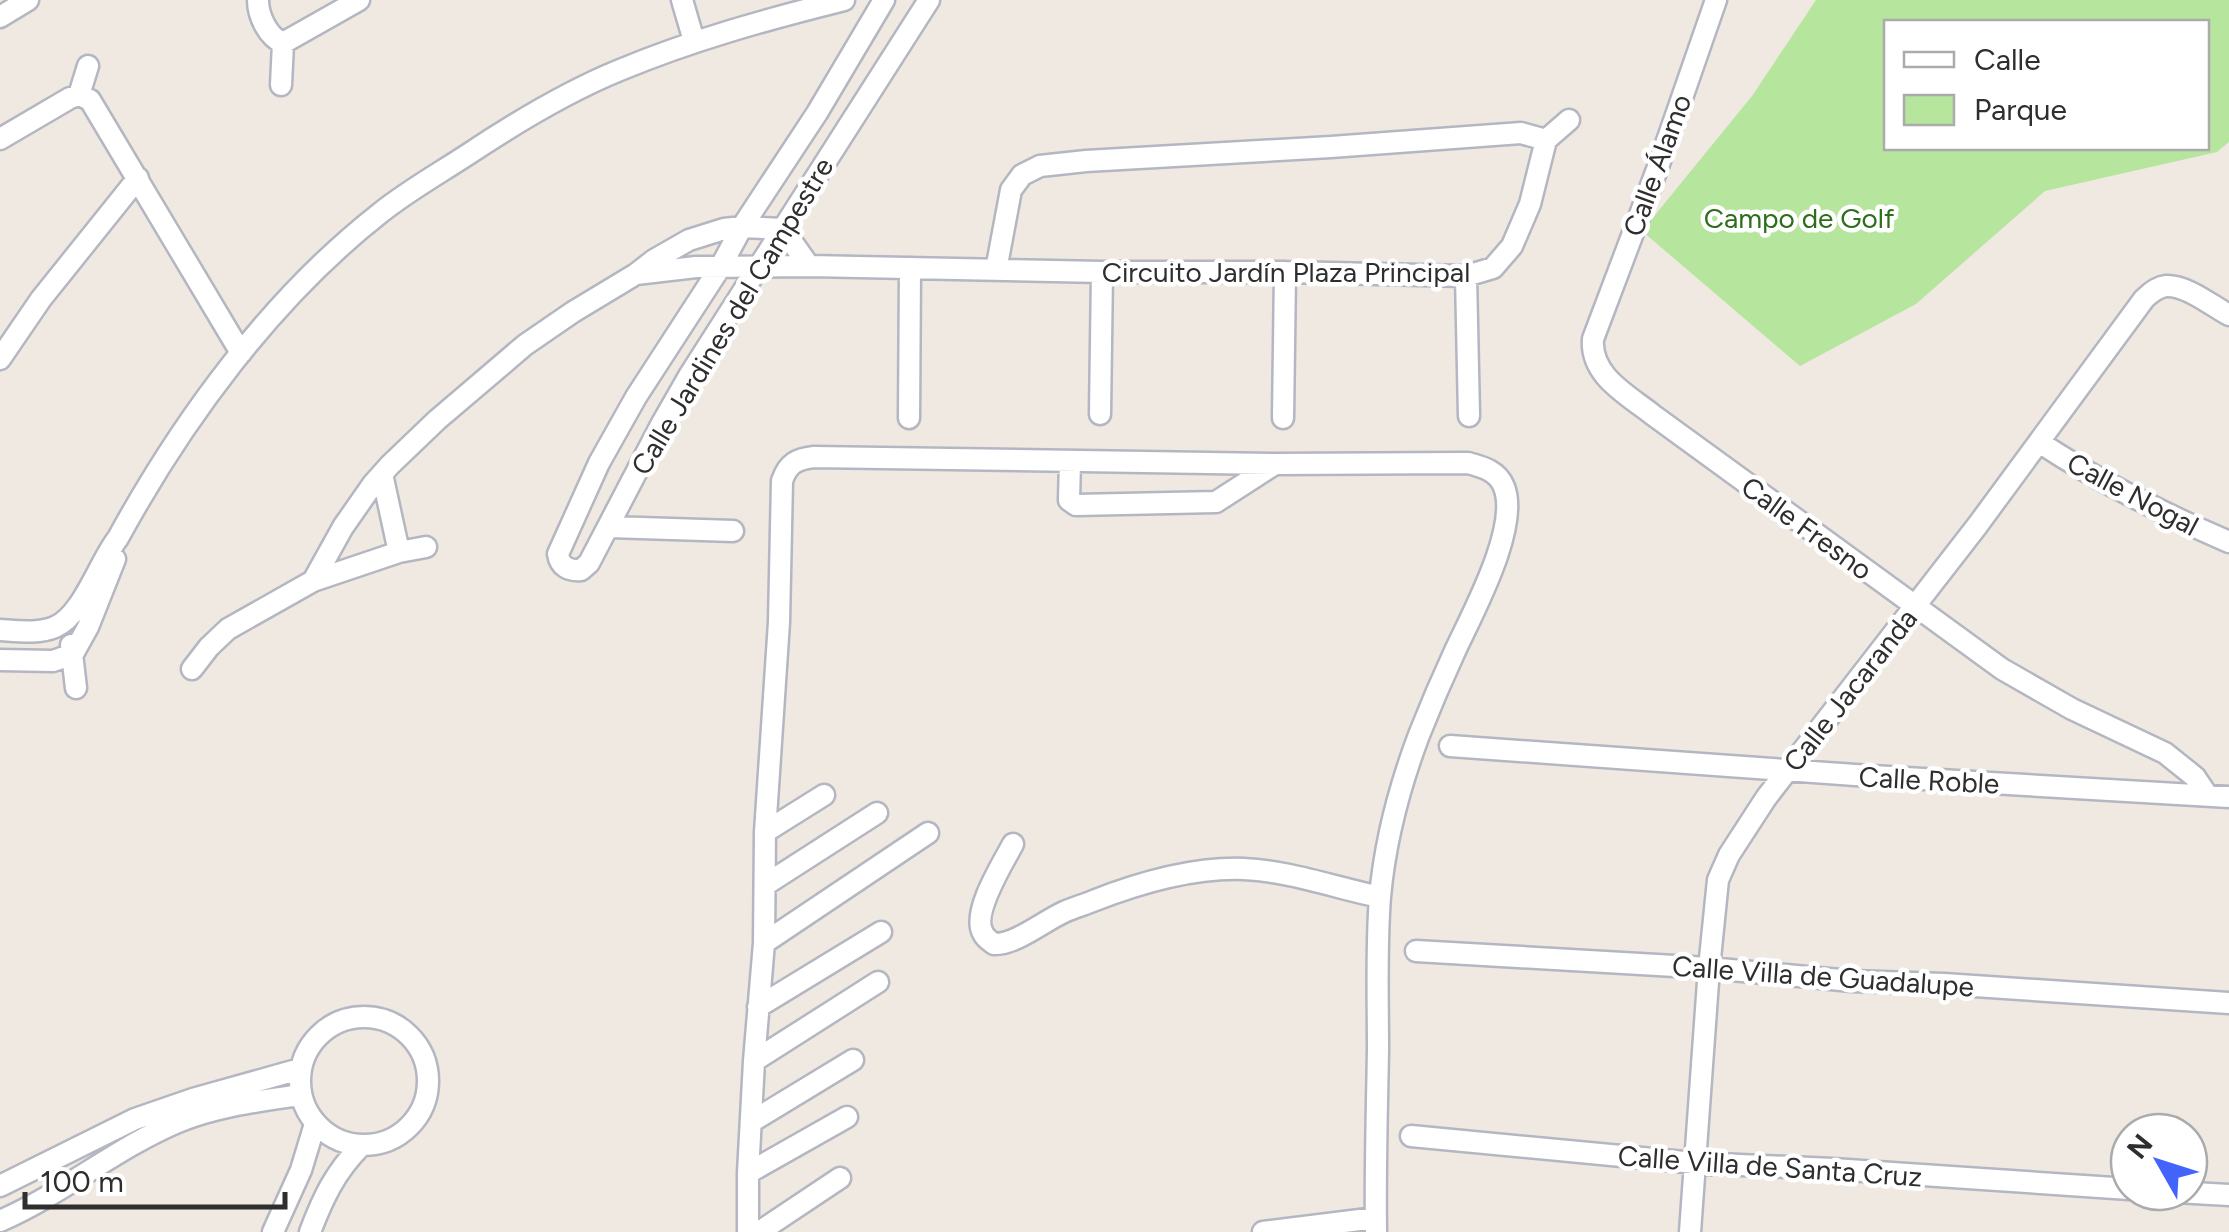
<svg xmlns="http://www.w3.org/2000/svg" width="2229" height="1232" font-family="Figtree,sans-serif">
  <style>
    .green { fill: #b6e59e; fill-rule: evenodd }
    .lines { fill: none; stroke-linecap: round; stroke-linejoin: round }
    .minor-casing { stroke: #b4b7c1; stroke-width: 25 }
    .minor { stroke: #fff; stroke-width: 20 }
    .labels { text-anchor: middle; stroke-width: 9; stroke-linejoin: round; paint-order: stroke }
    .street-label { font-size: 28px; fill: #2e2e2e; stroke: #fff }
    .park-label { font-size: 28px; fill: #2c6e1b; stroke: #fff }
  </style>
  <rect width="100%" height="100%" fill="#efe9e1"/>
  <path class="green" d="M 1816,0 L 2229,0 L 2229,142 L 2217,152 L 2045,191 L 1916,304 L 1800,366 L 1642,231 L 1752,96 ZM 1886,22 L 2206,22 L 2206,148 L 1886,148 Z"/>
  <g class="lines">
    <g class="minor-casing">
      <path id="minor" d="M 258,0 C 258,16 268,37 283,43
        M 682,0 L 694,41
        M 884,0 L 817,113 L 742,227 L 721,266 L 636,397 L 599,463 L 558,554 C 560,567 569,571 581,570 L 589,563 L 661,425 L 689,376 L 929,0
        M 1716,0 L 1658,167 L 1593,339 C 1590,376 1628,395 1653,415 L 2002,669 L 2072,709 L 2165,753 L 2195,777 L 2207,795
        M 0,17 L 28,0
        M 283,43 L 359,0
        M 281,85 L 283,43
        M 79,95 L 88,66
        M 0,139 L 70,98 L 79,95 L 90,100 L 241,353
        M 996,270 L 1011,190 L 1022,175 L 1040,166 L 1086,161 L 1331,147 L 1521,133 L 1546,140
        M 636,274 L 696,267 L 809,266 L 1102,272 L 1285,272 L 1466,276 L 1493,268 L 1512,246 L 1530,204 L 1546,140 L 1569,120
        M 1466,276 L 1469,416
        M 0,359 L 41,299 L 138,178
        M 1100,414 L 1102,272
        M 909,418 L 910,268
        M 1283,418 L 1285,272
        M 2039,442 C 2099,482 2162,513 2229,542
        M 1070,461 L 1069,500 L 1076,505 L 1216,502 L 1275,464
        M 382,474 L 399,552
        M 610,527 L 733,531
        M 313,581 L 343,527 L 373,484 L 390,465 L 437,420 L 525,345 L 573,312 L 636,274 L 654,260 L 689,240 L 724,229 L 742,227 L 783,229 L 809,266
        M 0,630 C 17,631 39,634 55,627 C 83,615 99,562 118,538 C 183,419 272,298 379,214 C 406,192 438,174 467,155 C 515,123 566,92 620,70 C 692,40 768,19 844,0
        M 71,645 L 76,688
        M 0,660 L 53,661 L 73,654 L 88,627 L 115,559
        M 192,669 L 209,647 L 228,629 L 313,581 L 399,552 L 426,547
        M 1450,746 L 1855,775 L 2229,797
        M 765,832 L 824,795
        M 1013,844 C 1003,863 971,913 983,933 C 985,938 990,941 994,944 C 1015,945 1044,921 1064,912 C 1073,908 1083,905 1093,901 C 1139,883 1193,867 1244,869 C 1290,871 1336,888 1380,897
        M 765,885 L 877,813
        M 764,943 L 928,833
        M 1416,951 L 1709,968 L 1852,981 L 1944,984 L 2229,1003
        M 758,1007 L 881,932
        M300 1081a64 64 0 1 1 128 0a64 64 0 1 1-128 0Z
        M 754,1061 L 878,982
        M 751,1122 L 853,1060
        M 1411,1136 L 1695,1163 L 1833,1169 L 2129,1189
        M 748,1173 L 847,1117
        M 0,1186 L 135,1119 L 193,1099 L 300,1069
        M 2176,1192 L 2229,1195
        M 0,1221 C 62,1194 116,1148 178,1122 C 217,1106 259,1101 301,1095
        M 273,1232 L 301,1170 L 315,1124
        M 310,1232 C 323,1198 335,1172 361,1146
        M 748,1232 L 748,1173 L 754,1061 L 764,943 L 765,832 L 779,622 L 782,481 C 788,463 797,459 814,457 L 1275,464 L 1468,463 C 1483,467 1498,471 1504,487 C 1520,527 1472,614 1455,651 C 1442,679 1430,707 1419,735 C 1399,788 1385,841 1380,897 C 1376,948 1378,999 1378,1049 C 1377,1110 1375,1171 1376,1232
        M 759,1232 L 840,1178
        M 1263,1232 L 1376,1218
        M 1690,1232 L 1709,968 L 1718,880 L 1729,855 L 1766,798 L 1977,526 L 2144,299 C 2150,293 2157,287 2166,286 C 2187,285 2212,306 2229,315"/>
    </g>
    <use href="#minor" class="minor"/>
  </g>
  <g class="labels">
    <g class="street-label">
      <text transform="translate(1657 165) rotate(-70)" y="10">Calle Álamo</text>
      <text x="1286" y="282">Circuito Jardín Plaza Principal</text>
      <text transform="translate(732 316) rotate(-59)" y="10">Calle Jardines del Campestre</text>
      <text transform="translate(2133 494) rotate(28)" y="10">Calle Nogal</text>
      <text transform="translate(1807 528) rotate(36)" y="10">Calle Fresno</text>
      <text transform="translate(1850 690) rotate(-52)" y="10">Calle Jacaranda</text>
      <text transform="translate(1929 780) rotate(3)" y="10">Calle Roble</text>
      <text transform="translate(1823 976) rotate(4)" y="10">Calle Villa de Guadalupe</text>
      <text transform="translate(1770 1166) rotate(4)" y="10">Calle Villa de Santa Cruz</text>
    </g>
    <g class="park-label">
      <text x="1799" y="228">Campo de Golf</text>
    </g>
  </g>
  <rect x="1884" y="20" width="325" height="130" fill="#ffffff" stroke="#ababab" stroke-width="2.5"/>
  <rect x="1904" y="52" width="50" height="15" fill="#ffffff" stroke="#ababab" stroke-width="2.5"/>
  <text x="1974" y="70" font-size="30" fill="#2e2e2e">Calle</text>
  <rect x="1904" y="95" width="50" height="30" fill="#b6e59e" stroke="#ababab" stroke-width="2.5"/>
  <text x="1974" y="120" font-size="30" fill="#2e2e2e">Parque</text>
  <g transform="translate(2159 1162) rotate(309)"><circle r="48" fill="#ffffff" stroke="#ababab" stroke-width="2.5"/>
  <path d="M0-8L18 38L0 25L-18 38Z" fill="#4264fb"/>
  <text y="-15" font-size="28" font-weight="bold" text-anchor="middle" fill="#2e2e2e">N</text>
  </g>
  <path d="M25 1192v15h260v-15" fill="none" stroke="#2e2e2e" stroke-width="5"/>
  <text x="40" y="1192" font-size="30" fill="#2e2e2e" stroke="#ffffff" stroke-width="8" paint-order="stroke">100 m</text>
</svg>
